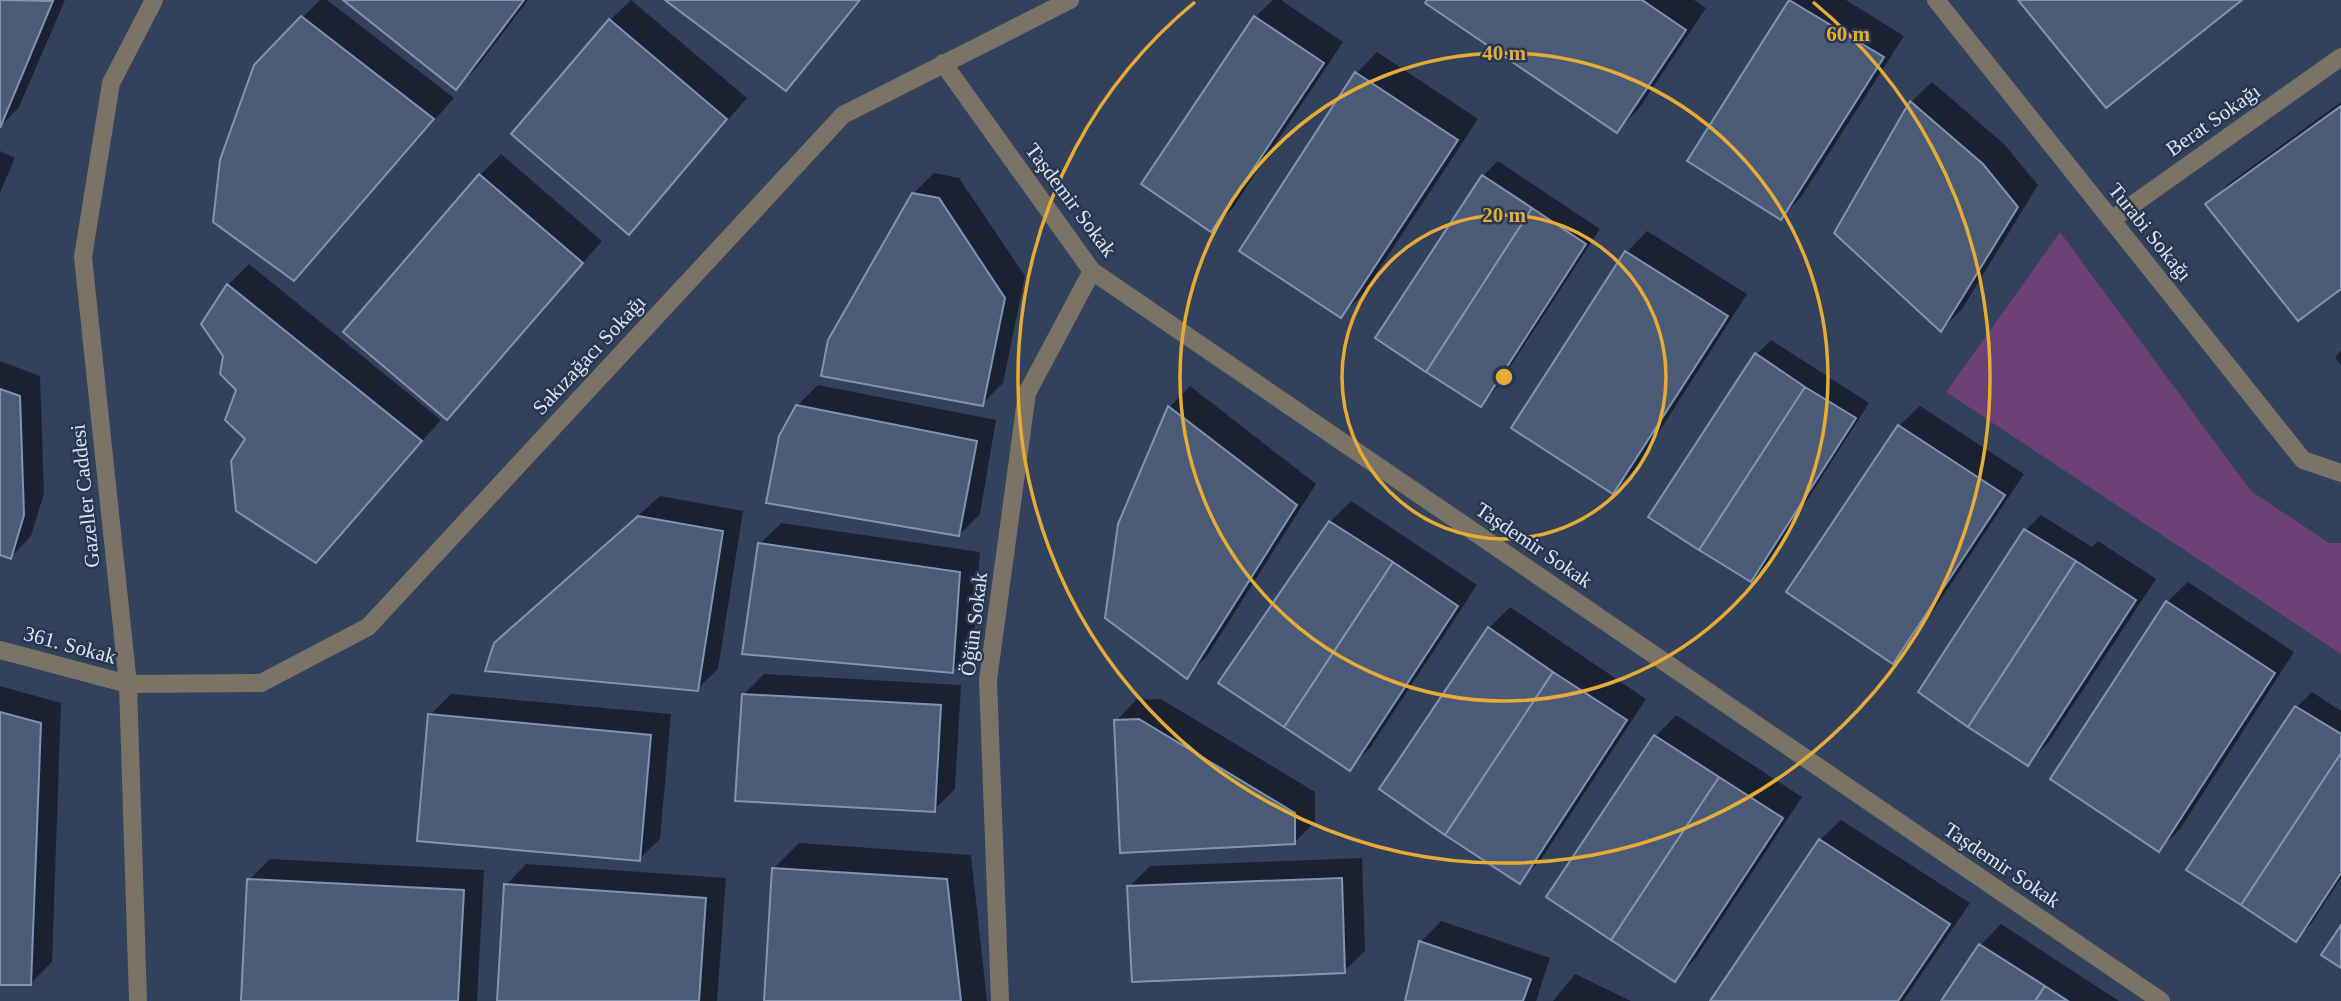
<svg xmlns="http://www.w3.org/2000/svg" width="2341" height="1001" font-family="Georgia,serif">
  <style>
    .green { fill: #6d4077 }
    .shadow { fill: #0007 }
    .building { fill: #4a5b78; stroke: #8093b2; stroke-width: 2 }
    .lines { fill: none; stroke-linecap: round; stroke-linejoin: round }
    .minor { stroke: #7b7365; stroke-width: 18 }
    .tertiary { stroke: #7b7365; stroke-width: 18 }
    .ring { fill: none; stroke: #e6ac36; stroke-width: 3.5 }
    .labels { text-anchor: middle; stroke-width: 5; stroke-linejoin: round; paint-order: stroke }
    .street-label { font-size: 21px; fill: #dae4f4; stroke: #273751 }
    .centre { fill: #e6ac36; stroke: #273751; stroke-width: 3.5 }
    .ring-label { font-size: 21px; text-anchor: middle; font-weight: bold; fill: #e6ac36; stroke: #273751; stroke-width: 5; stroke-linejoin: round; paint-order: stroke }
  </style>
  <rect width="100%" height="100%" fill="#32415c"/>
  <path class="green" d="M 2060,232 L 2251,491 L 2329,543 L 2341,543 L 2341,654 L 1946,392 Z"/>
  <path class="shadow" d="M 0,0 L 65,0 L 19,107 L 0,127 Z
    M 320,0 L 327,0 L 454,98 L 294,279 L 302,18 Z
    M 346,0 L 528,0 L 477,67 L 456,88 Z
    M 631,0 L 747,98 L 629,233 L 610,20 Z
    M 668,0 L 862,0 L 786,89 Z
    M 1273,0 L 1281,0 L 1343,42 L 1232,209 L 1211,230 L 1255,17 Z
    M 1429,0 L 1694,0 L 1706,8 L 1638,110 L 1617,130 Z
    M 1791,0 L 1846,0 L 1904,36 L 1801,197 L 1781,218 L 1689,161 Z
    M 1377,52 L 1478,119 L 1362,295 L 1341,316 L 1357,73 Z
    M 1932,82 L 2004,144 L 2038,185 L 1962,309 L 1941,330 L 1911,102 Z
    M 2341,102 L 2341,287 L 2208,205 L 2228,184 Z
    M 0,151 L 15,158 L 0,192 Z
    M 501,154 L 602,241 L 447,418 L 480,175 Z
    M 1498,161 L 1600,229 L 1495,390 L 1480,405 L 1377,338 L 1483,176 Z
    M 934,173 L 959,178 L 1025,276 L 1003,383 L 982,404 L 913,194 Z
    M 1647,231 L 1747,294 L 1634,471 L 1613,491 L 1514,427 L 1627,252 Z
    M 249,264 L 441,420 L 315,561 L 225,355 L 204,324 L 228,285 Z
    M 1771,340 L 1869,403 L 1766,565 L 1751,580 L 1756,355 Z
    M 2341,351 L 2341,365 L 2335,357 Z
    M 0,361 L 40,376 L 44,493 L 31,536 L 11,557 L 0,553 Z
    M 818,385 L 996,420 L 980,514 L 959,535 L 797,406 Z
    M 1190,386 L 1316,484 L 1207,656 L 1186,676 L 1120,524 L 1170,407 Z
    M 1920,406 L 2024,474 L 1913,641 L 1893,661 L 1899,426 Z
    M 660,496 L 743,511 L 718,669 L 697,689 L 495,644 Z
    M 1351,501 L 1477,585 L 1370,748 L 1349,768 L 1330,522 Z
    M 2041,515 L 2092,547 L 2098,541 L 2156,579 L 2048,743 L 2028,763 L 1921,692 L 2026,530 Z
    M 781,523 L 980,552 L 973,651 L 953,671 L 760,544 Z
    M 2188,582 L 2294,652 L 2180,829 L 2159,850 L 2167,602 Z
    M 1510,607 L 1646,699 L 1540,861 L 1519,882 L 1489,628 Z
    M 764,674 L 961,685 L 955,789 L 934,810 L 744,694 Z
    M 0,686 L 61,703 L 52,962 L 31,983 L 0,983 Z
    M 2312,692 L 2341,711 L 2341,878 L 2311,924 L 2296,939 L 2189,870 L 2297,707 Z
    M 451,694 L 671,714 L 660,839 L 639,859 L 430,715 Z
    M 1161,699 L 1315,792 L 1315,822 L 1294,843 L 1116,721 L 1136,700 Z
    M 1676,715 L 1802,797 L 1695,959 L 1674,980 L 1548,897 L 1656,736 Z
    M 1841,820 L 1970,903 L 1903,1001 L 1712,1001 L 1820,840 Z
    M 799,843 L 971,855 L 987,1001 L 766,1001 L 774,868 Z
    M 1362,858 L 1365,951 L 1344,971 L 1129,887 L 1150,866 Z
    M 270,859 L 484,870 L 477,1001 L 242,1001 L 249,880 Z
    M 526,864 L 726,878 L 717,1001 L 498,1001 L 506,885 Z
    M 1441,921 L 1550,958 L 1536,1001 L 1407,1001 L 1421,942 Z
    M 2001,924 L 2119,1001 L 1943,1001 L 1981,945 Z
    M 1575,974 L 1631,1001 L 1553,1001 Z"/>
  <path class="building" d="M 0,0 L 53,1 L 0,128 Z
    M 343,0 L 524,0 L 456,90 Z
    M 665,0 L 860,0 L 786,91 Z
    M 1427,0 L 1642,0 L 1686,30 L 1617,133 L 1425,3 Z
    M 1789,0 L 1884,57 L 1781,220 L 1687,161 Z
    M 2018,0 L 2242,0 L 2106,108 Z
    M 301,16 L 434,119 L 294,281 L 213,222 L 220,160 L 254,65 Z
    M 1254,16 L 1324,63 L 1211,232 L 1141,184 Z
    M 609,19 L 727,119 L 629,235 L 511,134 Z
    M 1355,72 L 1458,140 L 1341,318 L 1239,251 Z
    M 1910,101 L 1983,164 L 2018,207 L 1941,332 L 1834,233 Z
    M 2341,106 L 2341,289 L 2298,321 L 2205,204 Z
    M 479,174 L 583,263 L 447,420 L 343,332 Z
    M 1482,175 L 1532,208 L 1426,372 L 1375,338 Z
    M 912,193 L 939,198 L 1005,298 L 983,406 L 821,376 L 828,340 Z
    M 1532,208 L 1586,244 L 1481,407 L 1426,372 Z
    M 1625,251 L 1728,316 L 1613,494 L 1511,428 Z
    M 227,284 L 422,441 L 316,563 L 236,511 L 231,461 L 245,439 L 225,420 L 236,390 L 220,374 L 223,356 L 201,324 Z
    M 1755,353 L 1805,387 L 1699,550 L 1648,517 Z
    M 1805,387 L 1856,418 L 1751,582 L 1699,550 Z
    M 0,389 L 20,396 L 24,515 L 11,559 L 0,555 Z
    M 796,405 L 977,441 L 959,536 L 766,503 L 779,436 Z
    M 1168,406 L 1297,505 L 1187,679 L 1105,618 L 1118,524 Z
    M 1898,425 L 2005,495 L 1893,664 L 1786,592 Z
    M 638,516 L 723,531 L 698,691 L 485,671 L 494,643 Z
    M 1329,521 L 1393,562 L 1284,727 L 1218,683 Z
    M 2024,529 L 2076,561 L 1968,727 L 1918,692 Z
    M 758,543 L 960,572 L 953,673 L 742,654 Z
    M 2076,561 L 2136,600 L 2028,766 L 1968,727 Z
    M 1393,562 L 1458,606 L 1350,771 L 1284,727 Z
    M 2166,601 L 2275,673 L 2159,852 L 2050,779 Z
    M 1488,627 L 1553,672 L 1445,835 L 1379,789 Z
    M 1553,672 L 1627,720 L 1520,884 L 1445,835 Z
    M 742,694 L 941,705 L 935,812 L 735,801 Z
    M 2295,706 L 2341,734 L 2341,753 L 2241,905 L 2186,870 Z
    M 0,712 L 41,723 L 31,985 L 0,985 Z
    M 428,714 L 651,735 L 640,861 L 417,841 Z
    M 1139,719 L 1295,813 L 1295,844 L 1120,853 L 1114,720 Z
    M 1654,735 L 1719,777 L 1611,940 L 1546,897 Z
    M 2341,753 L 2341,873 L 2296,942 L 2241,905 Z
    M 1719,777 L 1783,818 L 1675,982 L 1611,940 Z
    M 1819,839 L 1950,924 L 1898,1001 L 1710,1001 Z
    M 772,868 L 947,879 L 961,1001 L 764,1001 Z
    M 1342,878 L 1345,973 L 1132,982 L 1127,886 Z
    M 247,879 L 464,890 L 458,1001 L 241,1001 Z
    M 504,884 L 706,898 L 699,1001 L 497,1001 Z
    M 2341,925 L 2341,968 L 2321,955 Z
    M 1419,941 L 1531,979 L 1523,1001 L 1405,1001 Z
    M 1979,944 L 2045,986 L 2035,1001 L 1941,1001 Z
    M 2045,986 L 2068,1001 L 2035,1001 Z"/>
  <g class="lines">
    <path class="minor" d="M 1936,0 L 2303,460 L 2341,473
      M 943,63 L 1092,271 L 2161,1001
      M 2111,220 L 2341,57
      M 0,650 L 128,684
      M 1000,1001 L 988,680 L 1027,393 L 1092,271"/>
    <path class="tertiary" d="M 128,684 L 261,683 L 368,627 L 843,115 L 1070,0
      M 138,1001 L 128,684 L 83,257 L 111,83 L 154,0"/>
  </g>
  <g class="ring">
    <circle cx="1504" cy="377" r="162"/>
    <circle cx="1504" cy="377" r="324"/>
    <path d="M1813 2A486 486 0 1 1 1195 2"/>
  </g>
  <g class="labels">
    <g class="street-label">
      <text transform="translate(2213 120) rotate(-35)" y="7">Berat Sokağı</text>
      <text transform="translate(1071 200) rotate(53)" y="7">Taşdemir Sokak</text>
      <text transform="translate(2150 232) rotate(51)" y="7">Turabi Sokağı</text>
      <text transform="translate(589 355) rotate(-47)" y="7">Sakızağacı Sokağı</text>
      <text transform="translate(85 496) rotate(-96)" y="7">Gazeller Caddesi</text>
      <text transform="translate(1534 545) rotate(34)" y="7">Taşdemir Sokak</text>
      <text transform="translate(974 624) rotate(-83)" y="7">Öğün Sokak</text>
      <text transform="translate(70 645) rotate(15)" y="7">361. Sokak</text>
      <text transform="translate(2002 865) rotate(34)" y="7">Taşdemir Sokak</text>
    </g>
  </g>
  <circle cx="1504" cy="377" r="10" class="centre"/>
  <g class="ring-label">
    <text x="1848" y="41">60 m</text>
    <text x="1504" y="60">40 m</text>
    <text x="1504" y="222">20 m</text>
  </g>
</svg>
